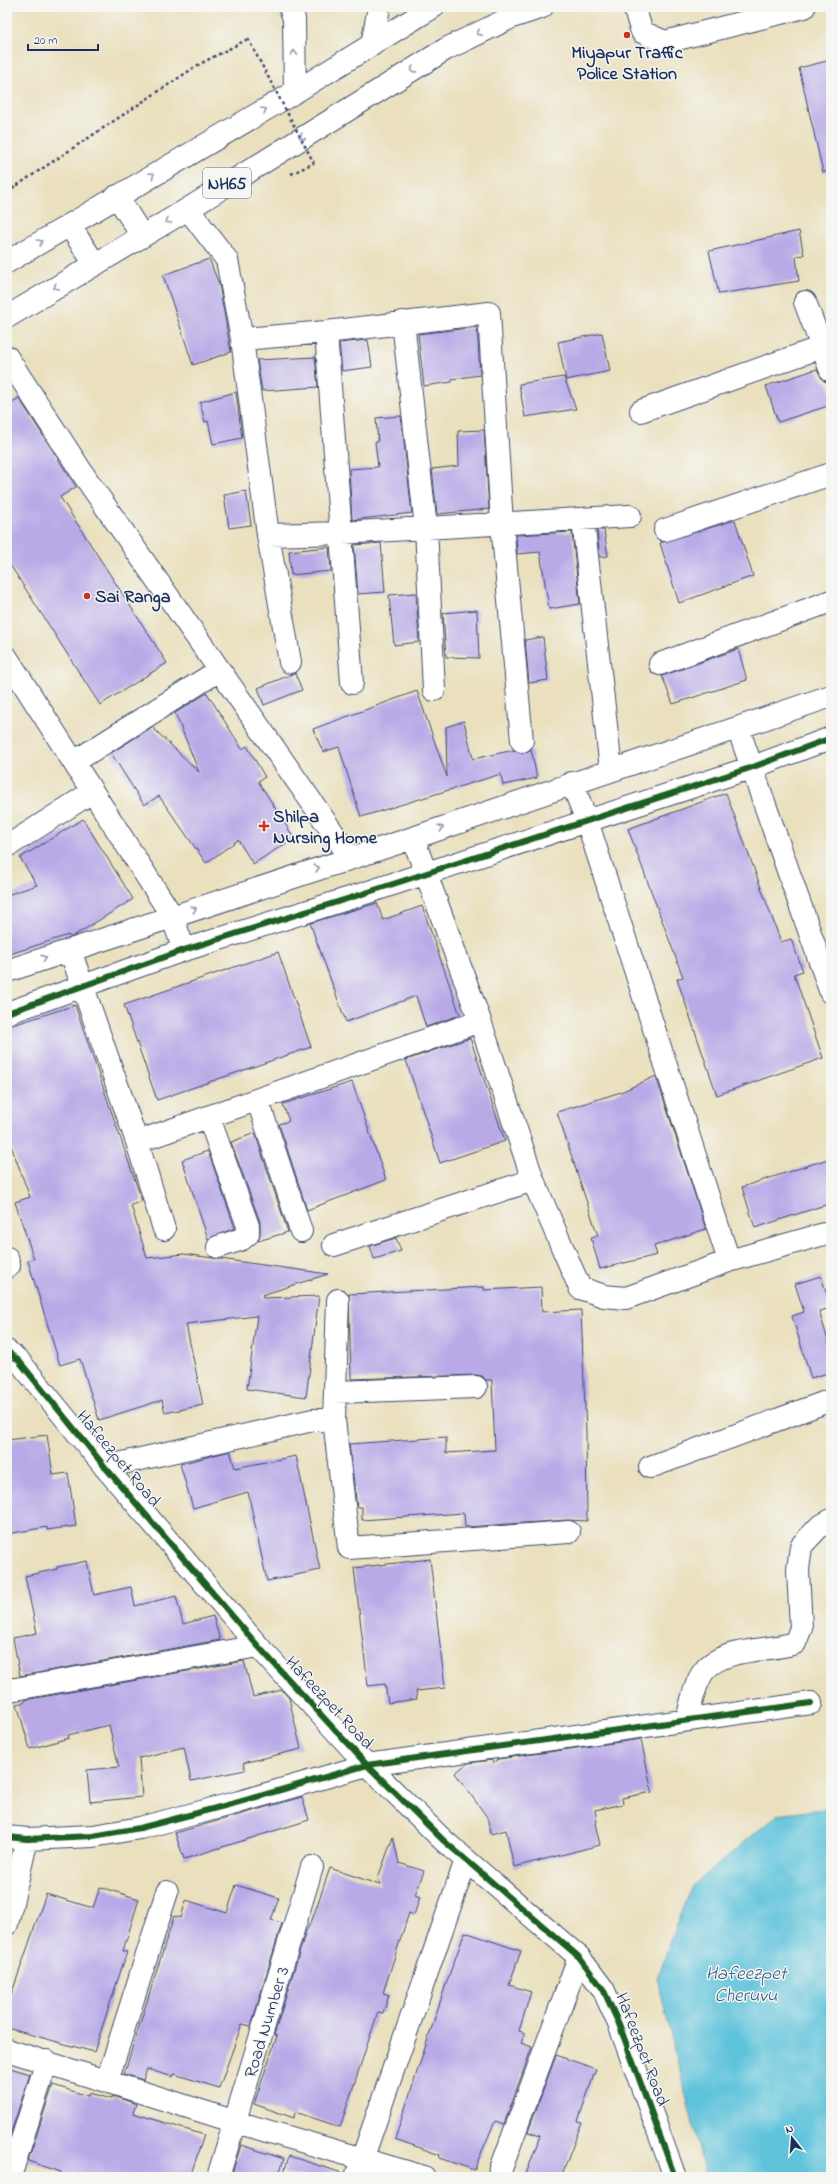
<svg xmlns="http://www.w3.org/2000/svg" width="838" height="2184" font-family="'Indie Flower',sans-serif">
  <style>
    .water { fill: #5ec3db; stroke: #3c799c }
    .building { fill: #b9aae7 }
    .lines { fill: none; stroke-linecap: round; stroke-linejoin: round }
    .street-casing { stroke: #3a4a6c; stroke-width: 24 }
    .secondary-casing { stroke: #3a4a6c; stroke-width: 24 }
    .highway-casing { stroke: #3a4a6c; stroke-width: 24 }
    .path { stroke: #3a4a6c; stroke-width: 2.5; stroke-dasharray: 3 3; stroke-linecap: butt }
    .street { stroke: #fff; stroke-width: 22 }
    .secondary { stroke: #fff; stroke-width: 22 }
    .highway { stroke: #fff; stroke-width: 22 }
    .path-bridge { stroke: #3a4a6c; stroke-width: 2.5; stroke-dasharray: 3 3; stroke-linecap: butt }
    .cycleway-casing { stroke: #f6f6f2; stroke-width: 8 }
    .cycleway { stroke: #1b5e20; stroke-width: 6 }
    .oneway { stroke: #8d97ae }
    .poi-dot { fill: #c8321e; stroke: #f6f6f2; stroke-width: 1.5 }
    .labels { text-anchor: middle; stroke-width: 3; stroke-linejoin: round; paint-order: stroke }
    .shield { fill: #f6f6f2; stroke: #5d6b8a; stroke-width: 1 }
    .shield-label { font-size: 17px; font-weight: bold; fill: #1b2f5e }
    .poi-label { font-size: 18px; font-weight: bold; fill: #1b2f5e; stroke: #f6f6f2; text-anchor: start }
    .street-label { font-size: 18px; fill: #1b2f5e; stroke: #f6f6f2 }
    .water-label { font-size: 19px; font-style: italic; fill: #2f5b84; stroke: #f6f6f2 }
  </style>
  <rect width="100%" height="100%" fill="#f6f6f2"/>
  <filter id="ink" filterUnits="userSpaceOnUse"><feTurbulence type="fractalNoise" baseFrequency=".025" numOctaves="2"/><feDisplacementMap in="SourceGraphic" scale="8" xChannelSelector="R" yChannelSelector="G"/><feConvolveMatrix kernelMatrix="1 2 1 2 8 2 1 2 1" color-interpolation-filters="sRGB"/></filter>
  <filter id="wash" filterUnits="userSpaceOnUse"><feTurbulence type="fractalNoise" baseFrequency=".012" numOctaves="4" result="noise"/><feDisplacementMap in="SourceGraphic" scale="16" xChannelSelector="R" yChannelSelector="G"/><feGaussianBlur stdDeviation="0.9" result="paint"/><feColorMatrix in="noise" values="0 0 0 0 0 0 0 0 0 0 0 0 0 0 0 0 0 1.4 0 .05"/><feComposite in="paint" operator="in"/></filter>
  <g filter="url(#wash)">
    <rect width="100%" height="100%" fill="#eae0be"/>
    <path class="water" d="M 831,1808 L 831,2177 L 706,2177 L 657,1978 L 692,1886 L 777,1815 Z"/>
    <g id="blocks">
      <path class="building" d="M 831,60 L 831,171 L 823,172 L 799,68 Z
        M 799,231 L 804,255 L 796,256 L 799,281 L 719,294 L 709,251 Z
        M 209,259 L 219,284 L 231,352 L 193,365 L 163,275 Z
        M 477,327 L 480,375 L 452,379 L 452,382 L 424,386 L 418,334 Z
        M 602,333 L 610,371 L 566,380 L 558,342 Z
        M 368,340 L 372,367 L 342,371 L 339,343 Z
        M 315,357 L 318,387 L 262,391 L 257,360 Z
        M 817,369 L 823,380 L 828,383 L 831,391 L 831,405 L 778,422 L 766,386 Z
        M 564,377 L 576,409 L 525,417 L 519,384 Z
        M 236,392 L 242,438 L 213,444 L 208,421 L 205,422 L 200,402 Z
        M 19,398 L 76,487 L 60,497 L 167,663 L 100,705 L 7,560 L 7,405 Z
        M 401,416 L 412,513 L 352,520 L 349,469 L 378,467 L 375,442 L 378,442 L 376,418 Z
        M 484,430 L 489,509 L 437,514 L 432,469 L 459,466 L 458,431 Z
        M 246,491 L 251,525 L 229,528 L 224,495 Z
        M 735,520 L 753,576 L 679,603 L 660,543 Z
        M 597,530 L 604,530 L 608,556 L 600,557 Z
        M 572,532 L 580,604 L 549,609 L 540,552 L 517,554 L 516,535 Z
        M 381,543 L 385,592 L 358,594 L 354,545 Z
        M 329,547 L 331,571 L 291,575 L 289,551 Z
        M 416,593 L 419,642 L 394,645 L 389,595 Z
        M 477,610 L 479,658 L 446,657 L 443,613 Z
        M 543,637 L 548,680 L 529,683 L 525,640 Z
        M 738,649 L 747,680 L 673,704 L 662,676 Z
        M 295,673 L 302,690 L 264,705 L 258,688 Z
        M 417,691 L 447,777 L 446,727 L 464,721 L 473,759 L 514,750 L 524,753 L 531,749 L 537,778 L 503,785 L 501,774 L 361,817 L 339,747 L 323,752 L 313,729 Z
        M 207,693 L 242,749 L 247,746 L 265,777 L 258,781 L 294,838 L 253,864 L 238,840 L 206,863 L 159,796 L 144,805 L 111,753 L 152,727 L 199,772 L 175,713 Z
        M 726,793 L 781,942 L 791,939 L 803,971 L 794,974 L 823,1058 L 717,1095 L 677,979 L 683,977 L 628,829 Z
        M 83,819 L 133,899 L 72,937 L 70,937 L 68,935 L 7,955 L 7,895 L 37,885 L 20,858 Z
        M 377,903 L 383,920 L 422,906 L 460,1015 L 426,1027 L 416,996 L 346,1022 L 310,923 Z
        M 278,952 L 311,1047 L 157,1100 L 124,1005 Z
        M 75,1005 L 142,1201 L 131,1205 L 147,1258 L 184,1254 L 328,1274 L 262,1295 L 263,1298 L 319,1296 L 306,1397 L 247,1389 L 257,1316 L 186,1324 L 203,1405 L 165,1413 L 162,1400 L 99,1420 L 80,1359 L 60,1365 L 28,1261 L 34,1259 L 15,1202 L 30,1197 L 7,1135 L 7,1027 Z
        M 470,1038 L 505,1141 L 440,1163 L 406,1060 Z
        M 656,1076 L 706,1229 L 654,1246 L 657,1255 L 600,1269 L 591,1238 L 598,1236 L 557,1112 L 621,1092 Z
        M 352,1082 L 386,1180 L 307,1210 L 279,1124 L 289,1121 L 283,1104 Z
        M 255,1133 L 288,1232 L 258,1241 L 260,1234 L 260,1222 L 231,1142 Z
        M 208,1151 L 235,1228 L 208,1239 L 182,1160 Z
        M 831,1158 L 831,1203 L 755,1228 L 742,1187 Z
        M 396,1238 L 401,1251 L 374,1259 L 370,1246 Z
        M 821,1276 L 831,1308 L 819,1311 L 831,1350 L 831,1372 L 811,1378 L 792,1316 L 804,1312 L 795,1284 Z
        M 484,1287 L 484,1290 L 541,1287 L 542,1312 L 581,1310 L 586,1433 L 587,1521 L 568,1520 L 465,1527 L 464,1513 L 362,1520 L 362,1507 L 357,1507 L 349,1444 L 446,1437 L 446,1453 L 495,1450 L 492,1380 L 486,1380 L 482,1376 L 476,1375 L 351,1379 L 349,1294 Z
        M 47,1435 L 53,1475 L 68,1473 L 76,1526 L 47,1530 L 47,1527 L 7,1534 L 7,1440 Z
        M 230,1451 L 235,1468 L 296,1456 L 320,1570 L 267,1581 L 248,1492 L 193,1508 L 180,1464 Z
        M 430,1559 L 445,1688 L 416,1691 L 417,1699 L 388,1703 L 385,1684 L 368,1686 L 354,1568 Z
        M 87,1561 L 94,1595 L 131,1587 L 135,1606 L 176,1596 L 183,1624 L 213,1616 L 220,1640 L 20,1676 L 13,1638 L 37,1633 L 25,1576 L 57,1569 L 57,1567 Z
        M 244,1661 L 253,1697 L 282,1690 L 289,1698 L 301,1749 L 243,1763 L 245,1770 L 191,1781 L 184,1747 L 139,1758 L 142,1797 L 90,1802 L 87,1770 L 119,1767 L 109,1725 L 68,1735 L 69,1738 L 30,1749 L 17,1704 L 25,1702 L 25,1700 Z
        M 641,1739 L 652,1792 L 622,1798 L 623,1804 L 595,1810 L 597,1822 L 595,1823 L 600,1845 L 514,1867 L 506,1830 L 491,1834 L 487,1817 L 455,1773 L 468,1763 L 492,1760 L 493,1763 L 498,1759 Z
        M 302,1797 L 309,1820 L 184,1859 L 175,1833 Z
        M 393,1837 L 399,1863 L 424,1871 L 415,1895 L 420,1897 L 414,1915 L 409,1913 L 383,1993 L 389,1995 L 383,2013 L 378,2012 L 340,2127 L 295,2112 L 294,2118 L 254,2104 L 277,2036 L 274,2035 L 306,1931 L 312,1920 L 330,1868 L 380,1885 L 378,1878 Z
        M 236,1885 L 279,1898 L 271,1920 L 282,1923 L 251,2026 L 242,2024 L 219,2088 L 174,2074 L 173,2077 L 147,2069 L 143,2080 L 124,2074 L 174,1916 L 181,1918 L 186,1900 L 227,1913 Z
        M 100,1887 L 139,1899 L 123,1951 L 127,1952 L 94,2052 L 7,2028 L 7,2007 L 46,1894 L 93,1908 Z
        M 465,1932 L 521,1951 L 509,1985 L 531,1992 L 519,2031 L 525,2033 L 521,2043 L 532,2047 L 504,2124 L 495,2121 L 474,2170 L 439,2158 L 440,2155 L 395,2139 L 447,1981 Z
        M 556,2055 L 596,2069 L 578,2121 L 582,2122 L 561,2177 L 525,2177 L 540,2136 L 528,2132 Z
        M 7,2067 L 30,2074 L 7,2145 Z
        M 53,2085 L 88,2096 L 89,2093 L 112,2099 L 113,2096 L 136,2104 L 133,2113 L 204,2135 L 190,2177 L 59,2177 L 61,2172 L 28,2161 Z
        M 241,2145 L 284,2159 L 278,2177 L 231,2177 Z
        M 289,2156 L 342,2173 L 342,2177 L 295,2177 L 284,2173 Z"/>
    </g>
  </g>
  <g filter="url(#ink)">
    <use href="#blocks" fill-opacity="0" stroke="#3a4a6c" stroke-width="1"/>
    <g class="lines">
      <g class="street-casing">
        <path id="street" d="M 634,7 L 642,32 L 665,42 L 804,7
          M 188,209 L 227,260 L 242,339 L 268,535 L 290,662
          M 805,302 L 831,371
          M 403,322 L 426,528 L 434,690
          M 326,332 L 352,683
          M 242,339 L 326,332 L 489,313 L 502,524 L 522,741
          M 7,357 L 87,480 L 350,857
          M 641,411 L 822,347
          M 583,520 L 611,770
          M 665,530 L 831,474
          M 268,535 L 341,533 L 630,516
          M 7,658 L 172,916 L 184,950
          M 660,664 L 831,601
          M 738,728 L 831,993
          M 74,762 L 218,671
          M 572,783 L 587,821 L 729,1261
          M 413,838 L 480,1021 L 533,1180 L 580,1288 L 604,1296 L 626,1298 L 729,1261 L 831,1232
          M 11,844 L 92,792
          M 70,950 L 137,1142 L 164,1229
          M 7,971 L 413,838 L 831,696
          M 7,1013 L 184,950 L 350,898 L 753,767 L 831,738
          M 258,1101 L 301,1231
          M 209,1118 L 248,1226 L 248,1234 L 242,1239 L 218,1247
          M 137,1142 L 480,1021
          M 334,1245 L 533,1180
          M 7,1258 L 9,1266 L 7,1267
          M 338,1300 L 334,1420 L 349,1548 L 569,1532
          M 335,1392 L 476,1387
          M 105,1467 L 313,1420 L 334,1420
          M 650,1467 L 831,1400
          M 7,1688 L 10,1690 L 258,1646
          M 687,1720 C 691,1705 694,1684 704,1671 C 723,1647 768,1652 795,1643 L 801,1628 L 798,1570 L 801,1546 L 819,1527 L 831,1520
          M 7,1837 L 27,1839 L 93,1836 L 140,1828 L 239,1802 L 367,1765 L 811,1703
          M 7,1924 L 27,1839
          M 7,2050 L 236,2122 L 424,2177
          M 107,2081 L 167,1892
          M 10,2177 L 47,2061
          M 218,2177 L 312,1867
          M 356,2177 L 466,1860
          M 498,2177 L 579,1957"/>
      </g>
      <g class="secondary-casing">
        <path id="secondary" d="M 7,1351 L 19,1361 L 105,1467 L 258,1646 L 367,1765 L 444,1841 L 579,1957 L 603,1989 L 619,2024 L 675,2177"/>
      </g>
      <g class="highway-casing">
        <path id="highway" d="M 290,7 L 294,19 L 295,92
          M 372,45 L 379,7
          M 117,196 L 142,236
          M 69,225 L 95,264
          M 7,262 L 295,92 L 433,7
          M 7,317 L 188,209 L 446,49 L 512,17 L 542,7"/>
      </g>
      <path class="path" d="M 291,174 L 314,163
        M 7,192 L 198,65 L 248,39"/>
      <use href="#street" class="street"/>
      <use href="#secondary" class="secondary"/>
      <use href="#highway" class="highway"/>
      <path class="path-bridge" d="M 248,39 L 314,163"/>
      <g class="cycleway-casing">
        <path id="cycleway" d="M 7,1013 L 184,950 L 350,898 L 753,767 L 831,738
          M 7,1351 L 19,1361 L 105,1467 L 258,1646 L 367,1765 L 444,1841 L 579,1957 L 603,1989 L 619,2024 L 675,2177
          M 7,1837 L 27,1839 L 93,1836 L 140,1828 L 239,1802 L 367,1765 L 811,1703"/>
      </g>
      <use href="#cycleway" class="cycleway"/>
    </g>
    <defs><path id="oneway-chevron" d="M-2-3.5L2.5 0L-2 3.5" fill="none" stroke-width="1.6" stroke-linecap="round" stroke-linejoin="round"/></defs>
    <g class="oneway">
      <use href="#oneway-chevron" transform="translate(479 33) rotate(154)"/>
      <use href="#oneway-chevron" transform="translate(294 53) rotate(-91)"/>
      <use href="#oneway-chevron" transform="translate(413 70) rotate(147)"/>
      <use href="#oneway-chevron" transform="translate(264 110) rotate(-30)"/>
      <use href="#oneway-chevron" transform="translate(302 137) rotate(148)"/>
      <use href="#oneway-chevron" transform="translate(152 175) rotate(-31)"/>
      <use href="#oneway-chevron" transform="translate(168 221) rotate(150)"/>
      <use href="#oneway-chevron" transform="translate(40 242) rotate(-31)"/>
      <use href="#oneway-chevron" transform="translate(56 287) rotate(149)"/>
      <use href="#oneway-chevron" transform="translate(441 828) rotate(-19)"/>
      <use href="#oneway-chevron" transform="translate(317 868) rotate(-18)"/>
      <use href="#oneway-chevron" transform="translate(194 909) rotate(-18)"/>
      <use href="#oneway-chevron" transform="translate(44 958) rotate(-18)"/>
    </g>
  </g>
  <g class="poi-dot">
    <circle cx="627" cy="35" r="4"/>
    <circle cx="87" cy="596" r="4"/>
    <path d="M262 820h4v4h4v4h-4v4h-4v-4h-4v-4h4z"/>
  </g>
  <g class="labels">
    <rect class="shield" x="203" y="168" width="48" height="30" rx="3"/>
    <g class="shield-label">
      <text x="227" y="189">NH65</text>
    </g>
    <g class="poi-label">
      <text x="627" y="58" text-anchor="middle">Miyapur Traffic<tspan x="627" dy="21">Police Station</tspan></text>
      <text x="95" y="602">Sai Ranga</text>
      <text x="273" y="822">Shilpa<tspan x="273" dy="21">Nursing Home</tspan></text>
    </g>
    <g class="street-label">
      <text transform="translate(119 1458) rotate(50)" y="6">Hafeezpet Road</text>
      <text transform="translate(330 1702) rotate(47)" y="6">Hafeezpet Road</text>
      <text transform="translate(266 2022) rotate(-73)" y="6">Road Number 3</text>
      <text transform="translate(643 2049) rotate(69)" y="6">Hafeezpet Road</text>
    </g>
    <g class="water-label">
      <text x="746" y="1979">Hafeezpet<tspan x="746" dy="22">Cheruvu</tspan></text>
    </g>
  </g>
  <rect width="838" height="2184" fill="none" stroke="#f6f6f2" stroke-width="24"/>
  <g transform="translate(792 2138) rotate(343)" stroke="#f6f6f2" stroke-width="3" paint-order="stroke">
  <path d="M0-3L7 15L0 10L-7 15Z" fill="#1b2f5e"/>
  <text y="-6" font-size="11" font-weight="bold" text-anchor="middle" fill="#1b2f5e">N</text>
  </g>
  <path d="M28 44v6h70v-6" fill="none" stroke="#1b2f5e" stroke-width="2"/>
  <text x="34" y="44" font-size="12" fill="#1b2f5e" stroke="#f6f6f2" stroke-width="3" paint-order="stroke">20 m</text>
</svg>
